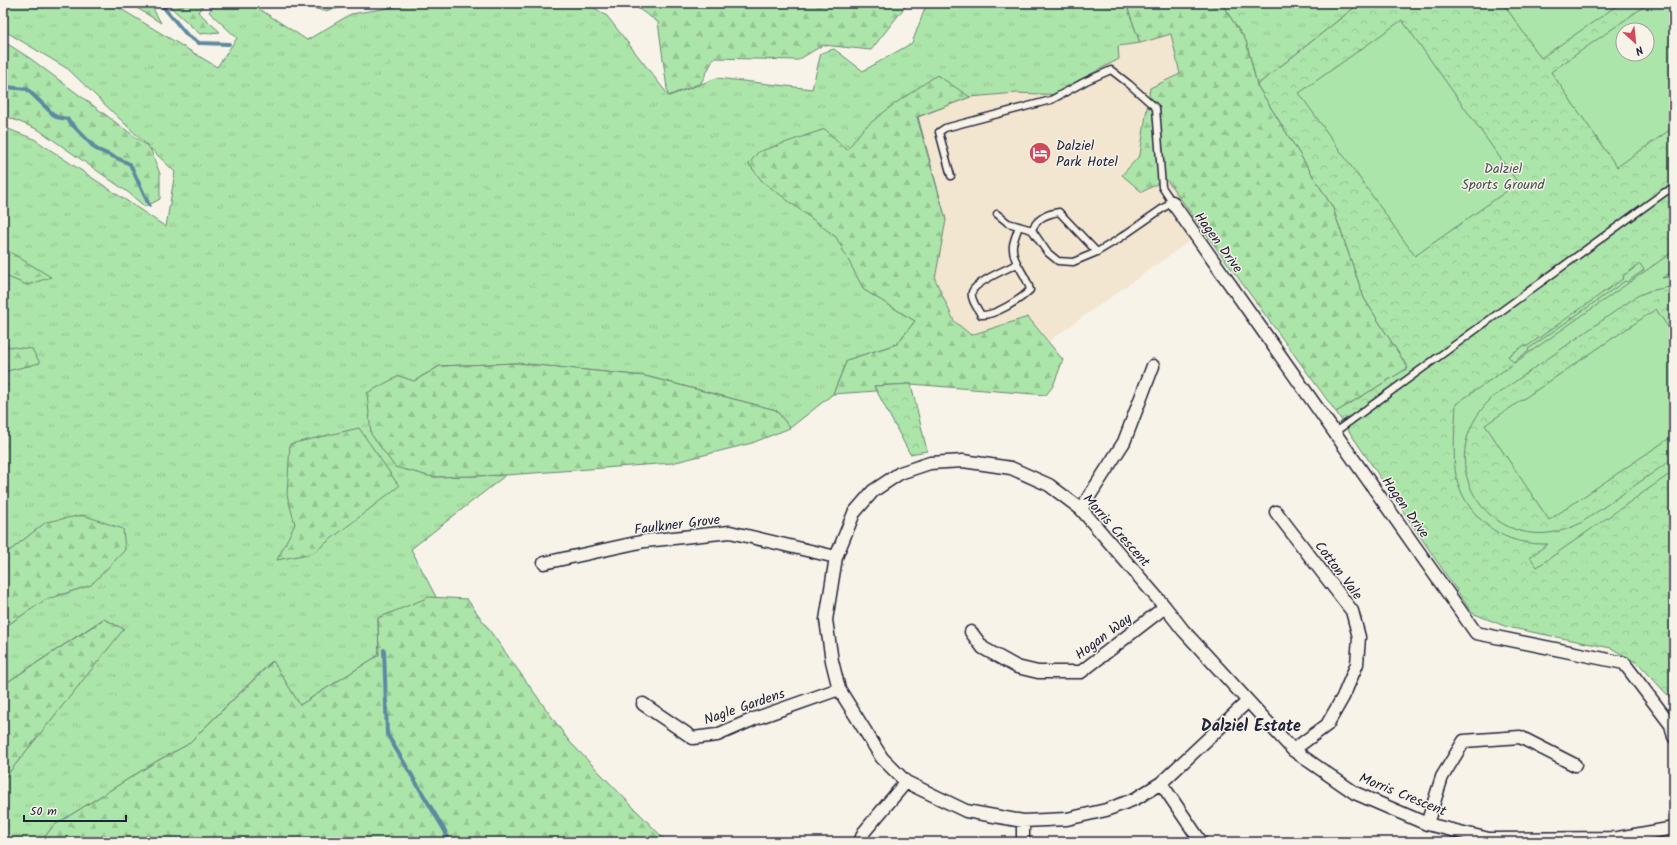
<svg xmlns="http://www.w3.org/2000/svg" width="1677" height="845" font-family="Kalam,sans-serif">
  <style>
    .built { fill: #f2e6d0 }
    .grass { fill: url(#grass-tufts); stroke: #678472 }
    .forest { fill: url(#forest-firs); stroke: #678472 }
    .park { fill: url(#park-crowns); stroke: #678472; fill-rule: evenodd }
    .garden { fill: #ace5a9; stroke: #678472; fill-rule: evenodd }
    .lines { fill: none; stroke-linecap: round; stroke-linejoin: round }
    .stream { stroke: #5d8aa1; stroke-width: 4 }
    .service-casing { stroke: #22223b; stroke-width: 9 }
    .minor-casing { stroke: #22223b; stroke-width: 15 }
    .service { stroke: #f7f3e8; stroke-width: 6 }
    .minor { stroke: #f7f3e8; stroke-width: 12 }
    .labels { text-anchor: middle; stroke-width: 3; stroke-linejoin: round; paint-order: stroke }
    .poi-label { font-size: 14px; fill: #22223b; stroke: #f7f3e8; text-anchor: start }
    .park-label { font-size: 14px; fill: #445356; stroke: #f7f3e8 }
    .street-label { font-size: 14px; fill: #22223b; stroke: #f7f3e8 }
    .quarter-label { font-size: 16px; font-weight: bold; fill: #22223b; stroke: #f7f3e8 }
  </style>
  <defs>
    <pattern id="grass-tufts" width="24" height="20" patternUnits="userSpaceOnUse"><rect width="24" height="20" fill="#ace5a9"/><path d="M3 7l-1-3M5 7V3M7 7l1-3M15 17l-1-3M17 17v-4M19 17l1-3" fill="none" stroke="#94c492"/></pattern>
    <pattern id="forest-firs" width="22" height="20" patternUnits="userSpaceOnUse"><rect width="22" height="20" fill="#ace5a9"/><path d="M5 1l3.5 6h-7zM16 11l3.5 6h-7z" fill="#94c492"/></pattern>
    <pattern id="park-crowns" width="20" height="18" patternUnits="userSpaceOnUse"><rect width="20" height="18" fill="#ace5a9"/><path d="M2 6a3 3 0 1 1 6 0M12 15a3 3 0 1 1 6 0" fill="none" stroke="#94c492"/></pattern>
  </defs>
  <rect width="100%" height="100%" fill="#f7f3e8"/>
  <filter id="ink" filterUnits="userSpaceOnUse"><feTurbulence type="fractalNoise" baseFrequency=".025" numOctaves="2"/><feDisplacementMap in="SourceGraphic" scale="8" xChannelSelector="R" yChannelSelector="G"/><feConvolveMatrix kernelMatrix="1 2 1 2 8 2 1 2 1" color-interpolation-filters="sRGB"/></filter>
  <g filter="url(#ink)">
    <path class="built" d="M 1171,33 L 1180,74 L 1150,88 L 1140,155 L 1166,179 L 1204,231 L 1049,341 L 1028,317 L 971,335 L 954,321 L 935,279 L 946,220 L 917,117 L 970,97 L 1017,93 L 1062,95 L 1076,80 L 1118,46 L 1140,43 Z"/>
    <path class="grass" d="M 3,3 L 34,3 L 44,8 L 48,3 L 111,3 L 217,67 L 237,38 L 209,12 L 216,3 L 250,3 L 307,40 L 351,14 L 419,3 L 587,3 L 607,16 L 669,96 L 717,78 L 812,89 L 821,53 L 834,49 L 863,71 L 912,43 L 927,3 L 1126,3 L 1140,43 L 1118,46 L 1119,59 L 1076,82 L 1062,95 L 1017,93 L 970,97 L 918,117 L 946,220 L 865,290 L 915,321 L 897,344 L 847,360 L 833,394 L 790,428 L 776,410 L 645,376 L 517,363 L 440,366 L 414,381 L 434,477 L 506,475 L 411,549 L 436,597 L 378,618 L 379,655 L 300,705 L 272,661 L 187,745 L 157,761 L 53,826 L 41,842 L 3,842 L 3,780 L 123,629 L 103,619 L 3,685 L 3,628 L 45,600 L 91,585 L 41,526 L 3,556 L 3,127 L 34,139 L 166,227 L 175,172 L 68,69 L 3,30 Z
      M 1221,3 L 1360,3 L 1257,85 L 1246,41 Z"/>
    <path class="forest" d="M 129,3 L 150,3 L 161,23 Z
      M 166,3 L 205,3 L 198,12 L 220,32 L 200,34 Z
      M 295,3 L 368,3 L 324,11 Z
      M 630,3 L 908,3 L 871,50 L 823,45 L 798,60 L 714,58 L 701,83 L 668,96 L 658,22 Z
      M 1126,3 L 1221,3 L 1246,41 L 1257,85 L 1333,208 L 1364,298 L 1408,368 L 1336,412 L 1166,179 L 1142,192 L 1122,175 L 1140,155 L 1150,88 L 1180,74 L 1171,34 L 1140,43 Z
      M 3,41 L 31,59 L 150,148 L 160,174 L 160,199 L 145,207 L 129,193 L 39,130 L 3,115 Z
      M 937,75 L 970,97 L 917,117 L 946,220 L 935,279 L 954,321 L 971,335 L 1028,317 L 1063,360 L 1053,386 L 1046,395 L 911,384 L 874,386 L 876,391 L 833,394 L 847,360 L 897,344 L 915,321 L 864,290 L 836,237 L 762,181 L 749,164 L 758,152 L 825,129 L 847,150 L 863,129 L 893,105 Z
      M 3,248 L 8,251 L 51,277 L 27,285 L 3,275 Z
      M 3,346 L 32,349 L 40,363 L 3,372 Z
      M 517,363 L 645,376 L 776,410 L 790,428 L 752,443 L 672,463 L 506,475 L 433,477 L 395,467 L 371,434 L 367,393 L 399,376 L 414,381 L 440,366 Z
      M 359,428 L 399,486 L 313,553 L 277,560 L 295,524 L 287,495 L 290,444 Z
      M 83,515 L 123,529 L 125,550 L 91,585 L 45,600 L 3,628 L 3,556 L 46,522 Z
      M 429,597 L 467,599 L 569,741 L 667,842 L 41,842 L 53,826 L 157,761 L 187,745 L 273,661 L 300,705 L 379,655 L 378,618 Z
      M 104,619 L 124,629 L 3,780 L 3,685 Z"/>
    <path class="park" d="M 1360,3 L 1674,3 L 1674,702 L 1639,664 L 1611,648 L 1507,627 L 1472,613 L 1336,412 L 1408,368 L 1364,298 L 1333,208 L 1257,85 ZM 1623,30 L 1647,30 L 1647,54 L 1623,54 Z
      M 911,384 L 927,451 L 910,454 L 874,386 Z"/>
    <path class="garden" d="M 1503,3 L 1621,3 L 1541,58 Z
      M 1649,3 L 1674,3 L 1674,127 L 1617,167 L 1551,72 ZM 1623,30 L 1647,30 L 1647,54 L 1623,54 Z
      M 1402,20 L 1518,183 L 1415,256 L 1299,93 Z
      M 1674,251 L 1674,270 L 1662,278 L 1674,276 L 1674,286 L 1649,291 L 1637,296 L 1493,397 C 1422,463 1495,567 1581,523 L 1674,458 L 1674,471 L 1537,567 L 1530,557 L 1548,544 C 1540,544 1532,544 1524,542 C 1488,536 1459,504 1455,469 C 1453,448 1455,426 1456,404 Z
      M 1640,264 L 1644,270 L 1627,282 L 1625,281 L 1528,349 L 1529,351 L 1513,362 L 1508,356 L 1525,345 L 1526,347 L 1624,278 L 1623,276 Z
      M 1656,309 L 1674,336 L 1674,435 L 1549,520 L 1485,425 Z"/>
    <g class="lines">
      <path class="stream" d="M 160,3 L 187,35 L 199,43 L 229,44
        M 3,84 L 6,87 L 27,89 L 56,117 L 67,119 L 96,149 L 130,164 L 149,205
        M 384,650 L 387,734 L 445,831 L 449,842"/>
      <g class="service-casing">
        <path id="service" d="M 951,176 L 939,132 L 945,128 L 1051,100 L 1086,81 L 1111,70 L 1129,84 L 1156,108 L 1162,187 L 1172,202 L 1117,240 L 1097,252 L 1073,262 L 1058,261 L 1047,252 L 1032,230 C 1037,218 1047,214 1059,212 L 1097,252
          M 997,214 L 1008,223 L 1032,230
          M 1017,264 C 1007,269 975,282 972,292 C 970,299 978,309 981,315 C 994,316 1020,300 1030,290 C 1027,274 1011,262 1013,245 C 1014,239 1017,232 1019,226
          M 1335,432 L 1665,192 L 1674,189"/>
      </g>
      <g class="minor-casing">
        <path id="minor" d="M 1172,202 L 1476,633 L 1624,663 L 1671,725 L 1674,737
          M 1081,509 L 1124,442 L 1153,366
          M 1276,512 L 1352,611 L 1359,637 L 1357,664 L 1343,697 L 1327,725 L 1293,750
          M 544,563 L 645,541 L 730,532 L 836,557
          M 971,632 L 983,648 L 1017,667 L 1038,672 L 1081,672 L 1165,607
          M 1248,701 L 1161,783 L 1135,799 L 1106,810 L 1067,819 L 1023,821 L 966,811 L 906,782 L 882,758 L 839,689 L 832,661 L 826,620 L 836,557 L 854,513 L 873,491 L 900,473 L 930,463 L 963,461 L 1011,468 L 1049,485 L 1081,509 L 1165,607 L 1183,630 L 1293,750 L 1355,793 L 1427,824 L 1489,839 L 1618,838 L 1674,828
          M 643,704 L 693,738 L 717,735 L 754,719 L 839,689
          M 1161,783 L 1201,842
          M 1427,824 L 1442,777 L 1464,741 L 1520,737 L 1575,765
          M 860,842 L 864,832 L 906,782
          M 1023,842 L 1023,821"/>
      </g>
      <use href="#service" class="service"/>
      <use href="#minor" class="minor"/>
    </g>
  </g>
  <defs>
    <g id="hotel-disc" transform="scale(1.15)"><circle r="9.5" fill="#d1495b" stroke="#f7f3e8"/><path d="M-6-4.5h1.5V1H6V5H4.5V3h-9V5H-6ZM-4 0a1.8 1.8 0 1 1 3.6 0ZM.5 0V-2.5h3Q6-2.5 6 0Z" fill="#fff"/></g>
  </defs>
  <g fill-rule="evenodd">
    <use href="#hotel-disc" x="1040" y="153"/>
  </g>
  <g class="labels">
    <g class="poi-label">
      <text x="1056" y="150">Dalziel<tspan x="1056" dy="16">Park Hotel</tspan></text>
    </g>
    <g class="park-label">
      <text x="1503" y="173">Dalziel<tspan x="1503" dy="16">Sports Ground</tspan></text>
    </g>
    <g class="street-label">
      <text transform="translate(1219 242) rotate(54)" y="5">Hagen Drive</text>
      <text transform="translate(1406 507) rotate(55)" y="5">Hagen Drive</text>
      <text transform="translate(677 524) rotate(-7)" y="5">Faulkner Grove</text>
      <text transform="translate(1117 530) rotate(48)" y="5">Morris Crescent</text>
      <text transform="translate(1339 570) rotate(53)" y="5">Cotton Vale</text>
      <text transform="translate(1103 636) rotate(-37)" y="5">Hogan Way</text>
      <text transform="translate(744 706) rotate(-19)" y="5">Nagle Gardens</text>
      <text transform="translate(1403 794) rotate(22)" y="5">Morris Crescent</text>
    </g>
    <g class="quarter-label">
      <text x="1251" y="731">Dalziel Estate</text>
    </g>
  </g>
  <rect width="1677" height="845" fill="none" stroke="#f7f3e8" stroke-width="16"/>
  <rect x="8" y="8" width="1661" height="829" fill="none" stroke="#22223b" stroke-width="1.5" filter="url(#ink)"/>
  <g transform="translate(1635 42) rotate(153)"><circle r="19" fill="#f7f3e8" stroke="#a29fa3"/>
  <path d="M0-3L7 15L0 10L-7 15Z" fill="#d1495b"/>
  <text y="-6" font-size="11" font-weight="bold" text-anchor="middle" fill="#22223b">N</text>
  </g>
  <path d="M24 815v6h102v-6" fill="none" stroke="#22223b" stroke-width="2"/>
  <text x="30" y="815" font-size="12" fill="#22223b" stroke="#f7f3e8" stroke-width="3" paint-order="stroke">50 m</text>
</svg>
